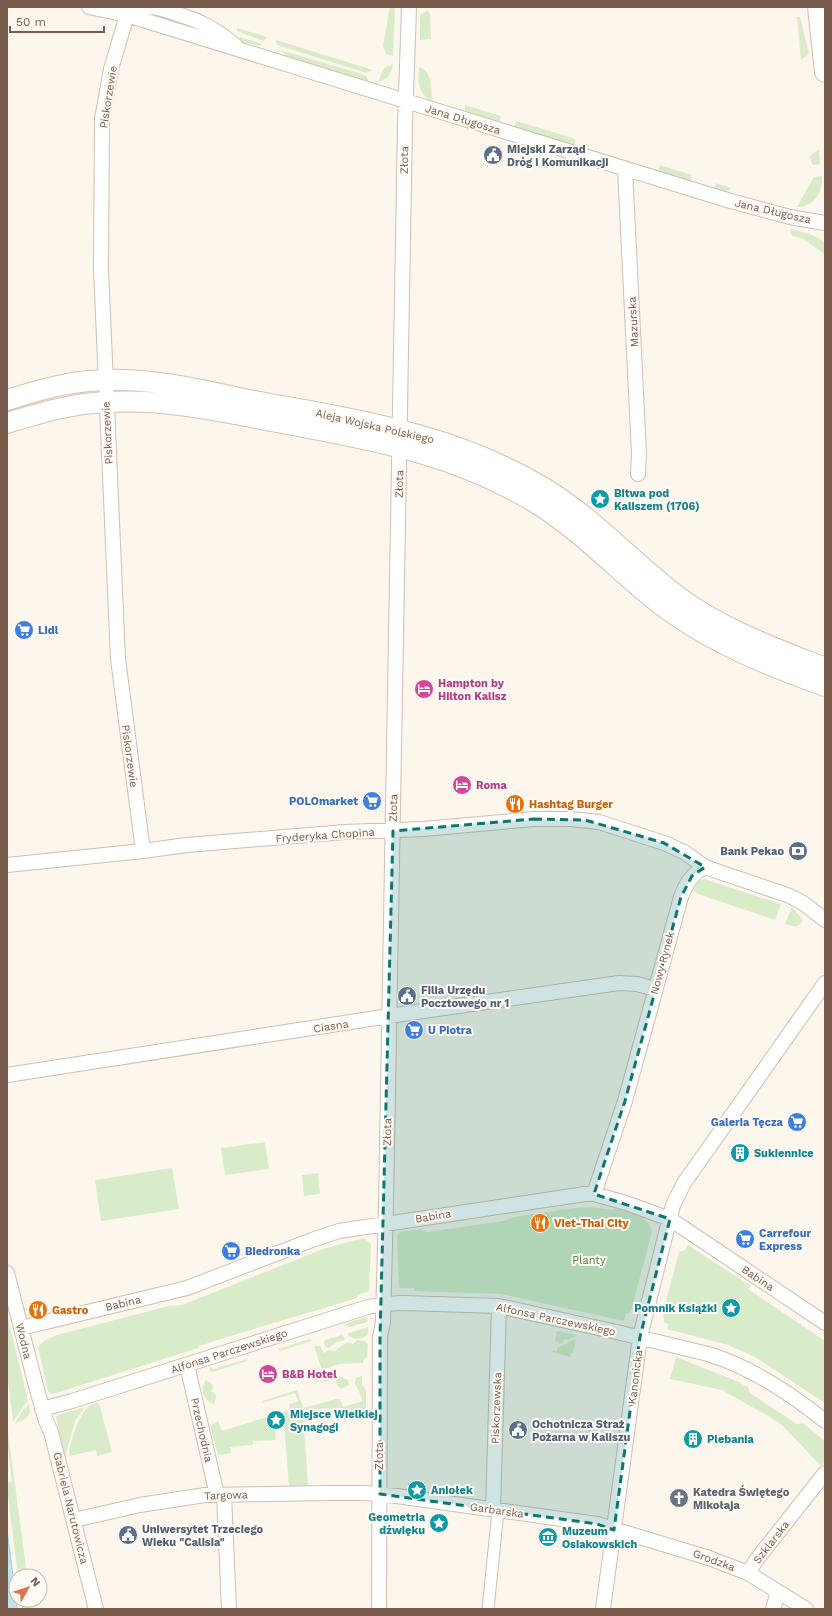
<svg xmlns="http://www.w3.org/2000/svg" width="832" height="1616" font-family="'Work Sans',sans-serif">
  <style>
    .green { fill: #d8ecc9 }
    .water { fill: #bfe3e8; stroke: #a5d3da }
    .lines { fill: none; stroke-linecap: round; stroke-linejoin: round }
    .pedestrian-casing { stroke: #d1beb0; stroke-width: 13 }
    .minor-casing { stroke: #d1beb0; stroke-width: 16 }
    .secondary-casing { stroke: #d6c0b0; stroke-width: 22 }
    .pedestrian { stroke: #fff; stroke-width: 11 }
    .minor { stroke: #fff; stroke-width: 14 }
    .secondary { stroke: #fff; stroke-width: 20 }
    .marked { fill: #0f766e; fill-opacity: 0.2; stroke: #0f766e; stroke-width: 3; stroke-dasharray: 8 5; stroke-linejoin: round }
    .labels { text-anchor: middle; stroke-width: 4; stroke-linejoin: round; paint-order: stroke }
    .street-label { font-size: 11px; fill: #7a5c4d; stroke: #fffaf3 }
    .service-label { font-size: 11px; font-weight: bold; fill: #4e5e75; stroke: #fffaf3; text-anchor: start }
    .culture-label { font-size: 11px; font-weight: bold; fill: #0d838f; stroke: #fffaf3; text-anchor: start }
    .shop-label { font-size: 11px; font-weight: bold; fill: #366cbe; stroke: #fffaf3; text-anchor: start }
    .hotel-label { font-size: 11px; font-weight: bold; fill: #b23c85; stroke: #fffaf3; text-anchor: start }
    .food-label { font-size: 11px; font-weight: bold; fill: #c56008; stroke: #fffaf3; text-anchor: start }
    .park-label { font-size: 11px; fill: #537a41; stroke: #fffaf3 }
    .worship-label { font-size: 11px; font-weight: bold; fill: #5b616d; stroke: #fffaf3; text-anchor: start }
  </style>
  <rect width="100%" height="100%" fill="#fdf6ec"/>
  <path class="green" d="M 390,7 L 395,7 L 393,56 L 386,54 L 383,46 Z
    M 428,10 L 430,14 L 431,39 L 420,40 L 420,15 Z
    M 797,17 L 800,17 L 809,54 L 801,60 Z
    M 237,28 L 267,37 L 264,41 L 237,31 Z
    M 240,37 L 262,44 L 258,46 L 239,41 Z
    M 276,40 L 373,70 L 367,73 L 277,45 Z
    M 280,50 L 362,74 L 367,77 L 368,81 L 288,57 Z
    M 393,64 C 392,73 387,80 378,82 L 384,68 Z
    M 419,67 C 433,72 431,88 432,101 C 417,94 418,81 419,67 Z
    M 465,105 L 501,116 L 499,122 L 465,112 Z
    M 516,121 L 570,137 L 576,140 L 574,145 L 514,127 Z
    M 819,149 L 820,164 L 813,165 L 811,161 L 810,156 Z
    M 660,165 L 692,175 L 690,181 L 658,172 Z
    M 822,176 C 823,192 814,207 797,207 L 814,177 Z
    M 716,183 L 731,188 L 725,193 L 714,189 Z
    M 791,229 C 802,232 816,234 825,243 L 825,255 L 804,239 L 792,236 L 790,232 Z
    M 704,879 L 781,904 L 775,920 L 695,893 L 694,890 L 697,882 Z
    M 792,907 L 803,920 C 799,929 793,926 785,924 Z
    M 265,1142 L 269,1169 L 225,1175 L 221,1148 Z
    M 172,1168 L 179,1209 L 101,1221 L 95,1180 Z
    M 318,1173 L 320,1194 L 304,1196 L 302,1175 Z
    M 591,1207 L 612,1210 L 614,1209 C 628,1212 650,1215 652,1232 L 631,1311 L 628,1313 L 626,1313 L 624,1321 L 501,1294 L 414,1291 L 414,1288 L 400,1288 L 399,1286 L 397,1236 L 400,1232 L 420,1229 L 427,1232 L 504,1221 L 514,1217 L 574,1208 Z
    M 364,1238 L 371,1244 L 369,1291 L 358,1295 L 357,1298 C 305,1314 251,1329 199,1346 L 198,1348 L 53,1394 L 50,1393 L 48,1391 L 38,1348 C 41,1341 50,1338 57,1335 L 169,1306 L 182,1305 L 326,1248 Z
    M 688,1245 L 751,1286 L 748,1289 L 825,1341 L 825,1403 L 755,1357 L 728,1345 L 667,1329 L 668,1324 L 664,1322 L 663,1312 L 679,1252 L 685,1250 Z
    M 7,1316 L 28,1400 L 13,1422 L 7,1373 Z
    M 365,1317 L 368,1319 L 367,1322 L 349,1327 L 346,1326 L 347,1323 Z
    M 368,1327 L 368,1334 C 363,1340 353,1340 348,1335 L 349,1333 Z
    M 557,1331 L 577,1335 L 567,1340 L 567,1339 L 563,1340 L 564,1342 L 558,1344 L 559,1342 L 555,1341 Z
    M 342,1335 L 345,1339 L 343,1341 L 336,1342 L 329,1348 L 325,1346 L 324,1342 L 325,1340 Z
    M 310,1339 L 312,1341 L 280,1351 L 278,1349 Z
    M 576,1339 L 573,1353 L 571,1353 L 570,1357 L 552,1352 L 553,1350 L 557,1351 L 557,1348 Z
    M 357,1340 L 364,1341 L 368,1344 L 367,1357 L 363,1361 L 363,1363 L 339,1364 L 322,1370 L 314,1346 L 320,1346 L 324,1353 L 329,1350 L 335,1351 L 347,1342 L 353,1344 Z
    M 676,1357 L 734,1380 L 748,1387 L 750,1393 L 797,1424 L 803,1423 L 825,1441 L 825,1461 L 821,1466 L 782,1425 L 770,1417 L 722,1390 L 670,1379 Z
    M 247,1359 L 247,1361 L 213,1372 L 209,1371 L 211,1367 L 214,1369 Z
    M 338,1376 L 348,1380 L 349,1385 L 341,1389 L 337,1385 L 335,1378 L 321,1383 L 321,1381 Z
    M 362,1376 L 362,1385 L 366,1390 L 366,1413 L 326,1408 L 303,1410 L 308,1486 L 289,1486 L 283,1412 L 290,1410 L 289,1404 L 298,1401 L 295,1393 L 262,1403 L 262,1401 L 297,1390 L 303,1408 L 336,1399 L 340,1399 L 343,1407 L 363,1401 L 355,1383 L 356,1378 Z
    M 206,1380 L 212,1384 L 213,1388 L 211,1391 L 215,1393 L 216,1397 L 214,1404 C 203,1400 199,1390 206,1380 Z
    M 99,1403 L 112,1452 L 97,1456 L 96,1450 L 69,1456 C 69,1444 80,1411 90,1405 C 92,1404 96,1403 99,1403 Z
    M 29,1404 C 32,1416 26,1420 15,1423 L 23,1410 Z
    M 85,1407 L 75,1421 L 65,1456 L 56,1417 L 58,1415 Z
    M 277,1414 L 277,1420 L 274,1420 L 276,1440 L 253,1441 L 253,1445 L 230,1447 L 231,1453 L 218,1455 L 210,1426 L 218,1421 L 222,1431 Z
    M 7,1425 L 26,1567 L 28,1576 L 18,1576 L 7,1488 L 7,1483 L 12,1482 L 7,1442 Z
    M 21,1600 L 32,1600 L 34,1609 L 22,1609 Z"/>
  <path class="water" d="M 7,1529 L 16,1600 L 17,1609 L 7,1609 Z"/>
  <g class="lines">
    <g class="pedestrian-casing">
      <path id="pedestrian" d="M 488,1609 L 498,1511"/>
    </g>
    <g class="minor-casing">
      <path id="minor" d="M 89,7 L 127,15 L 727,200 L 790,217 L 825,223
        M 127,15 L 111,69 L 102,119 L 101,269 L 118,659 L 143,851
        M 127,15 C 134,12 142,8 150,7 C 158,7 166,10 174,13 C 201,21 214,28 236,46
        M 625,169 L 639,453 L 638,474
        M 7,865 L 143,851 L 187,845 L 345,832 L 423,829 L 534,819 L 570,819 L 599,822 L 664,843 L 684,852 L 705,867 L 790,896 L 803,903 L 825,920
        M 7,1075 L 389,1016 L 619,983 L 637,984 L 655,989
        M 594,1194 L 625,1101 L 681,897 C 686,883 692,874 705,867
        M 7,1273 L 36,1386 L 46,1421 L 51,1432 L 96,1609
        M 21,1328 L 187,1288 L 312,1240 L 339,1231 L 585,1194 L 594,1194 L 626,1203 L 670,1219 L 825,1323
        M 187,1365 L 217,1495
        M 42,1409 L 72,1401 L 368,1307 L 383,1304 L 403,1303 L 499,1306 L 621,1333 L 708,1354 C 751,1367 790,1393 825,1421
        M 224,1495 L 229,1609
        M 493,1510 L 499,1306
        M 74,1520 L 140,1505 L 205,1495 L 328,1493 L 365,1493 L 397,1496 L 597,1524 L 709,1558 L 748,1573 L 806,1609
        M 748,1573 L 757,1559 L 825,1473
        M 379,1609 C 380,1518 379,1428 380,1337 L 383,1322 L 386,1205 L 405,125 L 409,7
        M 603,1609 L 640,1337 L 673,1205 L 684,1183 L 825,983
        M 773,1609 L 778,1592"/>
    </g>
    <g class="secondary-casing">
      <path id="secondary" d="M 818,7 L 825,72
        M 7,400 C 39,390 70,381 103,380 C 154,378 205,391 254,401 C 356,420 453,433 544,488 C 595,519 633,563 680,598 C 724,630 774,648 825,668
        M 7,423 C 40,413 73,403 108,402 C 165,399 221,411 277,422 C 371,440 452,452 536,503 C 586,534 622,576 668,610 C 716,645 770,666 825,686"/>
    </g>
    <use href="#pedestrian" class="pedestrian"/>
    <use href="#minor" class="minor"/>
    <use href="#secondary" class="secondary"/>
  </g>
  <path class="marked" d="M 534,819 L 585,820 L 664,843 L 705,867 L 692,876 L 681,897 L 625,1101 L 594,1194 L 670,1219 L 640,1337 L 614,1530 L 597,1524 L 380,1494 L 380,1337 L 393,831 Z"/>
  <defs>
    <g id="civic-disc" transform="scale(1)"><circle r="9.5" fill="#5c6f8a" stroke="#fffaf3"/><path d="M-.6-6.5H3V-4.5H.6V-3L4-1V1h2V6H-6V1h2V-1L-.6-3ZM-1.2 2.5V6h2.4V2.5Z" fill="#fff"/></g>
    <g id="sight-disc" transform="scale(1)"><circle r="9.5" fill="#0f9aa8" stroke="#fffaf3"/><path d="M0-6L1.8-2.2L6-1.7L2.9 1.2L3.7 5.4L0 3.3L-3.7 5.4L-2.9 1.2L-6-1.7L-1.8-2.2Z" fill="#fff"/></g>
    <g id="supermarket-disc" transform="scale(1)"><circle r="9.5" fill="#3f7fe0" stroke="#fffaf3"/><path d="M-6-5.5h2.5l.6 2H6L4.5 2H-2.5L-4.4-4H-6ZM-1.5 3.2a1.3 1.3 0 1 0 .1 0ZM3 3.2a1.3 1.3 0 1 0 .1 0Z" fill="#fff"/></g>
    <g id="hotel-disc" transform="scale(1)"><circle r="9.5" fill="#d1479c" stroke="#fffaf3"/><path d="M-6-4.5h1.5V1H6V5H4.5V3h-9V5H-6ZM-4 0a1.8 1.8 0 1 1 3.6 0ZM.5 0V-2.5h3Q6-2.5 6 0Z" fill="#fff"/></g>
    <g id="restaurant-disc" transform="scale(1)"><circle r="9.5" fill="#e8710a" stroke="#fffaf3"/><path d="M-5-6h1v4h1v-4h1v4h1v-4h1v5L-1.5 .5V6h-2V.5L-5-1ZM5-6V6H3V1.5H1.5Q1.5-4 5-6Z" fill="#fff"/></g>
    <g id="bank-disc" transform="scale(1)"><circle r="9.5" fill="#5c6f8a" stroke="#fffaf3"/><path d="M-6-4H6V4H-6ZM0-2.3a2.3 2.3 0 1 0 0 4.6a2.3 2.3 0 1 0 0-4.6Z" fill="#fff"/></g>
    <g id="building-disc" transform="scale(1)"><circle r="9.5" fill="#0f9aa8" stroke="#fffaf3"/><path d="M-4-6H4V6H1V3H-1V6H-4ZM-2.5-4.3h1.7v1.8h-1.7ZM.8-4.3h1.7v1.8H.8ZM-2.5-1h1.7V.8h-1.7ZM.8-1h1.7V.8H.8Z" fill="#fff"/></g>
    <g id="church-disc" transform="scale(1)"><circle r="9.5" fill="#6b7280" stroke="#fffaf3"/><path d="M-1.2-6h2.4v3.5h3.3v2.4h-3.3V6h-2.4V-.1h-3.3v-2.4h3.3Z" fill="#fff"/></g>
    <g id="museum-disc" transform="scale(1)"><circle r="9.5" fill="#0f9aa8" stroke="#fffaf3"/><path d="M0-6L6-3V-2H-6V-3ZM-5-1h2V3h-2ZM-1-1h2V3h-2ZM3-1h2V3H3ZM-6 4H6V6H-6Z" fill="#fff"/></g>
  </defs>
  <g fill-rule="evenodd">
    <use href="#civic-disc" x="493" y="155"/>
    <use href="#sight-disc" x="600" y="499"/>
    <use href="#supermarket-disc" x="24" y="630"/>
    <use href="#hotel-disc" x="424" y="689"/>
    <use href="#hotel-disc" x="462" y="785"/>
    <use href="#supermarket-disc" x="372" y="801"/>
    <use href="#restaurant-disc" x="515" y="804"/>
    <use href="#bank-disc" x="798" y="851"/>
    <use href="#civic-disc" x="407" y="996"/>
    <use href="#supermarket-disc" x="414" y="1030"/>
    <use href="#supermarket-disc" x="797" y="1122"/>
    <use href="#building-disc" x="740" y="1153"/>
    <use href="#restaurant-disc" x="540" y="1223"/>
    <use href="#supermarket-disc" x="745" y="1239"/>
    <use href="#supermarket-disc" x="231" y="1251"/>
    <use href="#sight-disc" x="731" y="1308"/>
    <use href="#restaurant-disc" x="38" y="1310"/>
    <use href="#hotel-disc" x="268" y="1374"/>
    <use href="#sight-disc" x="276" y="1420"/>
    <use href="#civic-disc" x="518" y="1430"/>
    <use href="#building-disc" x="693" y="1439"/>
    <use href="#sight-disc" x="417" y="1490"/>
    <use href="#church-disc" x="679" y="1498"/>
    <use href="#sight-disc" x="439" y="1523"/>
    <use href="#civic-disc" x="128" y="1535"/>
    <use href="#museum-disc" x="548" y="1537"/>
  </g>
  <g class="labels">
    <g class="street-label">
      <text transform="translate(108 97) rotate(-81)" y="4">Piskorzewie</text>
      <text transform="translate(463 119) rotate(17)" y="4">Jana Długosza</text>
      <text transform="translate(404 160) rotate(-89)" y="4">Złota</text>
      <text transform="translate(773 211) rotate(13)" y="4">Jana Długosza</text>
      <text transform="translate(633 322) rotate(-93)" y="4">Mazurska</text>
      <text transform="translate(375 426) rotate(13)" y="4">Aleja Wojska Polskiego</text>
      <text transform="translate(107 433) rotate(-93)" y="4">Piskorzewie</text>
      <text transform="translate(399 484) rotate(-89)" y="4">Złota</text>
      <text transform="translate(130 756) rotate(82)" y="4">Piskorzewie</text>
      <text transform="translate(393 808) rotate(-89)" y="4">Złota</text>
      <text transform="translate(325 835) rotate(-4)" y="4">Fryderyka Chopina</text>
      <text transform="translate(662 963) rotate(-75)" y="4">Nowy Rynek</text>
      <text transform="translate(331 1026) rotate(-9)" y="4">Ciasna</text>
      <text transform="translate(387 1132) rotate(-89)" y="4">Złota</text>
      <text transform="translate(433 1216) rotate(-9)" y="4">Babina</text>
      <text transform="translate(758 1278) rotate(34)" y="4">Babina</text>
      <text transform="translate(123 1303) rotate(-13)" y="4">Babina</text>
      <text transform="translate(556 1319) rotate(12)" y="4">Alfonsa Parczewskiego</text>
      <text transform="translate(24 1341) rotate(76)" y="4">Wodna</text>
      <text transform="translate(229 1351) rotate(-18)" y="4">Alfonsa Parczewskiego</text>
      <text transform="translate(635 1377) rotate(-83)" y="4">Kanonicka</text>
      <text transform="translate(496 1408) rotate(-88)" y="4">Piskorzewska</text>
      <text transform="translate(202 1430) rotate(77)" y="4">Przechodnia</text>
      <text transform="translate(379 1456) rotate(-90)" y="4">Złota</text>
      <text transform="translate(226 1495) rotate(-2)" y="4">Targowa</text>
      <text transform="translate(71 1508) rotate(76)" y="4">Gabriela Narutowicza</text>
      <text transform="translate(497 1510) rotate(8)" y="4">Garbarska</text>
      <text transform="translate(771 1542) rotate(-52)" y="4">Szklarska</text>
      <text transform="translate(714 1560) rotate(20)" y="4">Grodzka</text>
    </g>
    <g class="service-label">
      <text x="507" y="153">Miejski Zarząd<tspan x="507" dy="13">Dróg i Komunikacji</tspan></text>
      <text x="784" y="855" text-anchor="end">Bank Pekao</text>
      <text x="421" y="994">Filia Urzędu<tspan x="421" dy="13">Pocztowego nr 1</tspan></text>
      <text x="532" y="1428">Ochotnicza Straż<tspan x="532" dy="13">Pożarna w Kaliszu</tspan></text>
      <text x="142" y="1533">Uniwersytet Trzeciego<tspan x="142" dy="13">Wieku "Calisia"</tspan></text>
    </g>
    <g class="culture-label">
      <text x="614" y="497">Bitwa pod<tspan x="614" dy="13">Kaliszem (1706)</tspan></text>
      <text x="754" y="1157">Sukiennice</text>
      <text x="717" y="1312" text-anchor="end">Pomnik Książki</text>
      <text x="290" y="1418">Miejsce Wielkiej<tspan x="290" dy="13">Synagogi</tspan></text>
      <text x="707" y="1443">Plebania</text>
      <text x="431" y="1494">Aniołek</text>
      <text x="425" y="1521" text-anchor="end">Geometria<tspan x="425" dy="13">dźwięku</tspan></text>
      <text x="562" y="1535">Muzeum<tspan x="562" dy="13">Osiakowskich</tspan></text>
    </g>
    <g class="shop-label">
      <text x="38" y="634">Lidl</text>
      <text x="358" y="805" text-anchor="end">POLOmarket</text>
      <text x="428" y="1034">U Piotra</text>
      <text x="783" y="1126" text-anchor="end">Galeria Tęcza</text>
      <text x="759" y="1237">Carrefour<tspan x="759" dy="13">Express</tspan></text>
      <text x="245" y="1255">Biedronka</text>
    </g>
    <g class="hotel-label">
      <text x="438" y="687">Hampton by<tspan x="438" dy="13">Hilton Kalisz</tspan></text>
      <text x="476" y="789">Roma</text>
      <text x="282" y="1378">B&amp;B Hotel</text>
    </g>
    <g class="food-label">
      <text x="529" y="808">Hashtag Burger</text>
      <text x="554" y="1227">Viet-Thai City</text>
      <text x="52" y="1314">Gastro</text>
    </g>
    <g class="park-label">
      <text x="589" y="1264">Planty</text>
    </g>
    <g class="worship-label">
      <text x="693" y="1496">Katedra Świętego<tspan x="693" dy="13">Mikołaja</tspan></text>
    </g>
  </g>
  <rect width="832" height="1616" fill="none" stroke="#7a5c4d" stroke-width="16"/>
  <g transform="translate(28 1588) rotate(51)"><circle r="19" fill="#fffaf3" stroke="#cabbb1"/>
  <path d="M0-3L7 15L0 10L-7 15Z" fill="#e76f51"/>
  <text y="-6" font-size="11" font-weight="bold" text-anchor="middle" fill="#7a5c4d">N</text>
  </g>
  <path d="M10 26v6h94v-6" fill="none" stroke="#7a5c4d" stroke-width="2"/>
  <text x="16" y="26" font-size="12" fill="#7a5c4d" stroke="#fffaf3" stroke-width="3" paint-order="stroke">50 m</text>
</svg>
